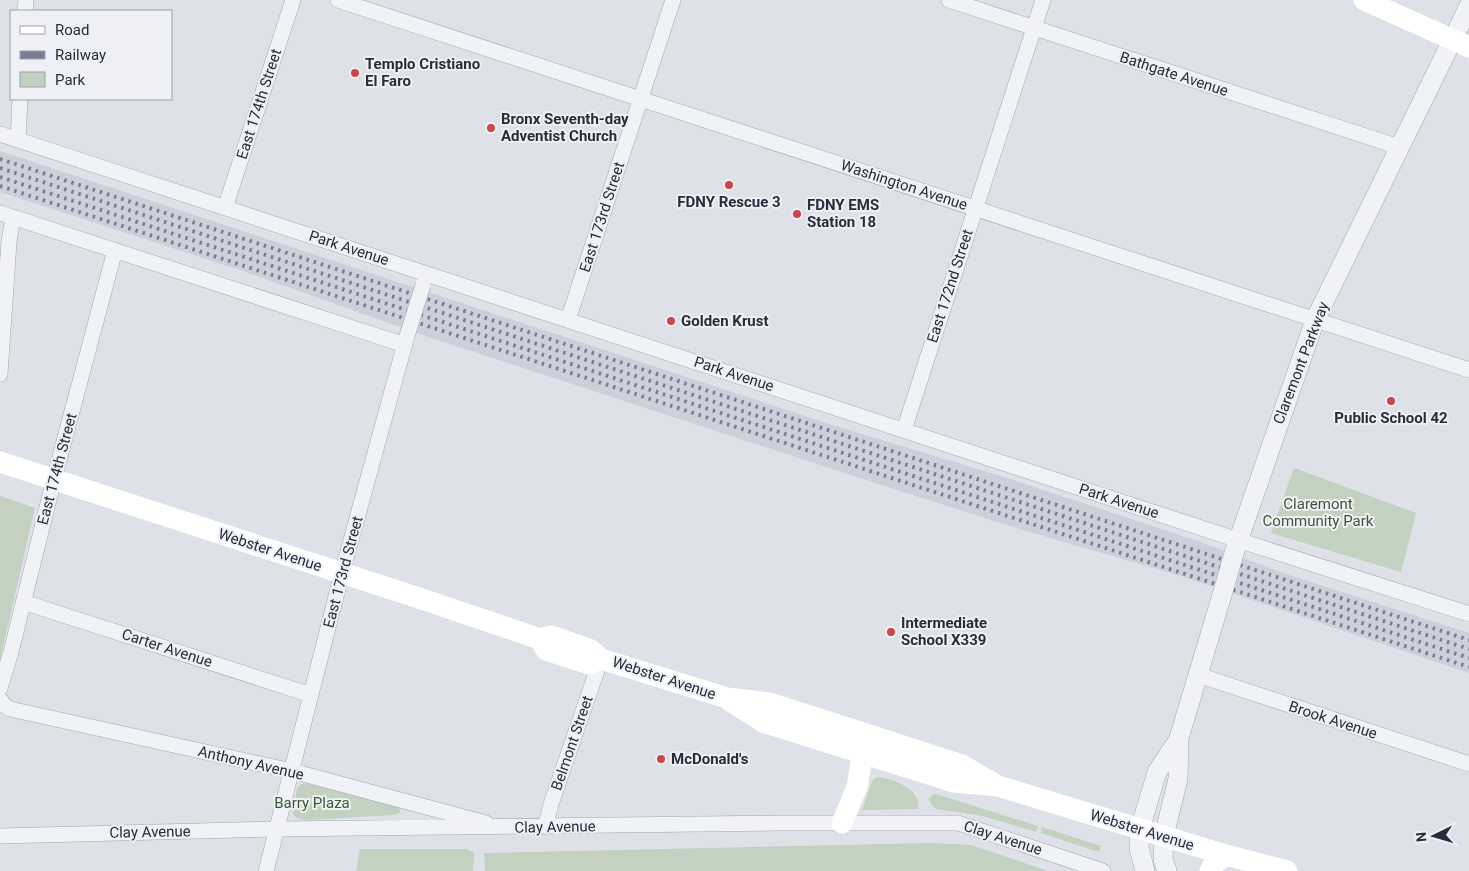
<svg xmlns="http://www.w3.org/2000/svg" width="1469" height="871" font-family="Roboto,sans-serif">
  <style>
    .built { fill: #cdd0da }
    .green { fill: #c2d1c0 }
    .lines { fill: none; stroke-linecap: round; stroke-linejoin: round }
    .minor-casing { stroke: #a4a7b2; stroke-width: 16 }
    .tertiary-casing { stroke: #a4a7b2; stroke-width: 20 }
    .minor { stroke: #f1f2f6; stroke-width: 15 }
    .tertiary { stroke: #f1f2f6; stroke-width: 19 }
    .secondary { stroke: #fff; stroke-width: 21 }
    .rail { stroke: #797f91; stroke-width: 4; stroke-dasharray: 2.5 5; stroke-linecap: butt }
    .minor-bridge-casing { stroke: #a4a7b2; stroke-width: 16; stroke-linecap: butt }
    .tertiary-bridge-casing { stroke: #a4a7b2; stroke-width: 20; stroke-linecap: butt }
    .minor-bridge { stroke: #f1f2f6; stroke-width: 15 }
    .tertiary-bridge { stroke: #f1f2f6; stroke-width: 19 }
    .poi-dot { fill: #ca4748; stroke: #eef0f5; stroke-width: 2 }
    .labels { text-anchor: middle; stroke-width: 4; stroke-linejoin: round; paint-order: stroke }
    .poi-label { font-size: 15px; font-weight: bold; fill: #282d3e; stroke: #eef0f5; text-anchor: start }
    .street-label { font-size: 15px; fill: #282d3e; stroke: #eef0f5 }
    .park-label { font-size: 15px; fill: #385a36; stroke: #eef0f5 }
  </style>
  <rect width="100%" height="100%" fill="#dfe1e8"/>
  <path class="built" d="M 0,151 L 829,424 L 1004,477 L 1198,541 L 1283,573 L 1469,633 L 1469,673 L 1181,576 L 1023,530 L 903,492 L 431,338 L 240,270 L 0,192 Z"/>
  <path class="green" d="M 1294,468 L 1416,513 L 1401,572 L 1271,533 Z
    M 0,496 L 35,508 L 0,660 Z
    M 877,777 C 892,778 923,790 918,809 L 862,810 L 872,781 Z
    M 309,783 L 395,805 L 400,809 L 400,812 L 395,815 L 305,820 L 297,818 L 293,815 L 297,788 L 301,784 Z
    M 936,794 L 1038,826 L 1036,832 L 983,816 L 936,809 L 932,806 L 929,799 L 932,795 Z
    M 1042,827 L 1101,846 L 1099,852 L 1041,833 Z
    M 932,843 L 971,845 L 1048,871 L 485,871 L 484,853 Z
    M 360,849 L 467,849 L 474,853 L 473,871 L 356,871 Z"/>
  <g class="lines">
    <g class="minor-casing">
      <path id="minor" d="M 338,0 L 1469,370
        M 949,0 L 1399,147
        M 25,11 L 26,0
        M 0,134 L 1238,540 L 1469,614
        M 18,140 L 20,99
        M 225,208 L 293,0
        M 0,213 L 405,345
        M 568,320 L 673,0
        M 0,374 L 9,242 L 13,217
        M 904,430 L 1043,0
        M 23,602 L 311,695
        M 1198,675 L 1469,764
        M 0,688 L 11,652 L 54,479 L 115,250
        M 0,699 L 5,706 L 10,709 L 292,771 L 486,823
        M 545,827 L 552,801 L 601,659
        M 0,836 L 277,829 L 777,823 L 958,823 L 1103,871
        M 266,871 L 342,573 L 407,336"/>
    </g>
    <g class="tertiary-casing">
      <path id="tertiary" d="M 1235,550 L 1315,320 L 1469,6
        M 1145,871 L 1139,848 L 1140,829 L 1157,772 L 1179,739
        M 1167,871 L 1163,859 L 1164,836 L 1178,779 L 1179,738 L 1222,595"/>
    </g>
    <use href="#minor" class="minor"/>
    <use href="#tertiary" class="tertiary"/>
    <path class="secondary" d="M 1364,0 L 1469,47
      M 0,462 L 422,599 L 540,639 L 551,636 L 591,650 L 601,659 L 727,698 L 770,703 L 962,765 L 998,786
      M 540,639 L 546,650 L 589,664 L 599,659
      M 730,701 L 763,722 L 954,782 L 998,786 L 1226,855 L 1287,871
      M 842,823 L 857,787 L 865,739
      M 1210,871 L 1214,864 L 1226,855"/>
    <path class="rail" d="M 0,159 L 1469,640
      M 0,168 L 1469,649
      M 0,177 L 1469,658
      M 0,186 L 1469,667"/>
    <g class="minor-bridge-casing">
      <path id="minor-bridge" d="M 407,336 L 423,285"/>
    </g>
    <g class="tertiary-bridge-casing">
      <path id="tertiary-bridge" d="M 1222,595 L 1235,550"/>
    </g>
    <use href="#minor-bridge" class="minor-bridge"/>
    <use href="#tertiary-bridge" class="tertiary-bridge"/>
  </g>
  <g class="poi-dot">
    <circle cx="355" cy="73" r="5"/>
    <circle cx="491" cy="128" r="5"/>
    <circle cx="729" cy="185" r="5"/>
    <circle cx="797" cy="214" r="5"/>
    <circle cx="671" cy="321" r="5"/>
    <circle cx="1391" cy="401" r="5"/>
    <circle cx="891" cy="632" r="5"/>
    <circle cx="661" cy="759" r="5"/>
  </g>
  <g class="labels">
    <g class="poi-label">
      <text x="365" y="69">Templo Cristiano<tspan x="365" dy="17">El Faro</tspan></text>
      <text x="501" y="124">Bronx Seventh-day<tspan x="501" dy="17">Adventist Church</tspan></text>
      <text x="729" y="207" text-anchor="middle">FDNY Rescue 3</text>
      <text x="807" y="210">FDNY EMS<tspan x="807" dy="17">Station 18</tspan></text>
      <text x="681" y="326">Golden Krust</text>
      <text x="1391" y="423" text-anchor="middle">Public School 42</text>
      <text x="901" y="628">Intermediate<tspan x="901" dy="17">School X339</tspan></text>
      <text x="671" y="764">McDonald's</text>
    </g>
    <g class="street-label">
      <text transform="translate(1174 74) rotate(18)" y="5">Bathgate Avenue</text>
      <text transform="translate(259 104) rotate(-72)" y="5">East 174th Street</text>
      <text transform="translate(904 185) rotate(18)" y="5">Washington Avenue</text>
      <text transform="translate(602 217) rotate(-72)" y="5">East 173rd Street</text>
      <text transform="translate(349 248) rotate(18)" y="5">Park Avenue</text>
      <text transform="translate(950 286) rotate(-72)" y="5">East 172nd Street</text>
      <text transform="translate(1301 363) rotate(-69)" y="5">Claremont Parkway</text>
      <text transform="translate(734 374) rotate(18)" y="5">Park Avenue</text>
      <text transform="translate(57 469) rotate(-75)" y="5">East 174th Street</text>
      <text transform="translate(1119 501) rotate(18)" y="5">Park Avenue</text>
      <text transform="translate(270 550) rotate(18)" y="5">Webster Avenue</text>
      <text transform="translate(343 572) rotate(-75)" y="5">East 173rd Street</text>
      <text transform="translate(167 648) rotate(18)" y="5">Carter Avenue</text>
      <text transform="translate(664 678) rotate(18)" y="5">Webster Avenue</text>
      <text transform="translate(1333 720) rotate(18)" y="5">Brook Avenue</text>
      <text transform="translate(572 743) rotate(-71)" y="5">Belmont Street</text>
      <text transform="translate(251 763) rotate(13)" y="5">Anthony Avenue</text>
      <text transform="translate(555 827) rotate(-1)" y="5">Clay Avenue</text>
      <text transform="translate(1142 830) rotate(17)" y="5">Webster Avenue</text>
      <text transform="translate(150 832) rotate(-1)" y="5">Clay Avenue</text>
      <text transform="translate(1003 838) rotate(18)" y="5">Clay Avenue</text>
    </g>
    <g class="park-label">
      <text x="1318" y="509">Claremont<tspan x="1318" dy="17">Community Park</tspan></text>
      <text x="312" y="808">Barry Plaza</text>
    </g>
  </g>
  <rect x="10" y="10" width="162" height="90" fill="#eef0f5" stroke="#9fa2ac"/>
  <rect x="20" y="26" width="25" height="8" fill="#ffffff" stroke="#9fa2ac"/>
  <text x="55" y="35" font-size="15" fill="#282d3e">Road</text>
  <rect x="20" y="51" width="25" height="8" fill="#797f91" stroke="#9fa2ac"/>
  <text x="55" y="60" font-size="15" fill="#282d3e">Railway</text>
  <rect x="20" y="72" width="25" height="15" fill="#c2d1c0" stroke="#9fa2ac"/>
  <text x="55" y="85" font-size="15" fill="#282d3e">Park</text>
  <g transform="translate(1434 836) rotate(265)" stroke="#eef0f5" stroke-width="4" paint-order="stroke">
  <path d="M0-4L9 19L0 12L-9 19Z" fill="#282d3e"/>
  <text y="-8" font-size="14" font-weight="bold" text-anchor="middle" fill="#282d3e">N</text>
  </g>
</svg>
